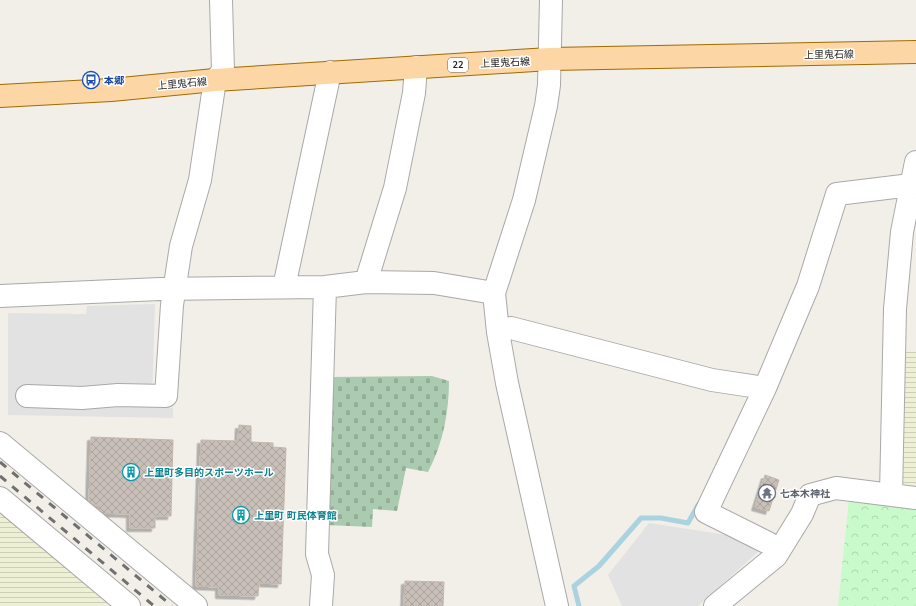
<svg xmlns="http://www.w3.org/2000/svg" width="916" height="606" font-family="Mulish,'Noto Sans JP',sans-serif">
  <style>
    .farmland { fill: url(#farmland-rules) }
    .cemetery { fill: url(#cemetery-stones) }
    .park { fill: url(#park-crowns) }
    .parking { fill: #e2e2e2 }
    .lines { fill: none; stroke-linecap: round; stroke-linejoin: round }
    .stream { stroke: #aad3df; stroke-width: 5 }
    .building { fill: url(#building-cross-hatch); stroke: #c4b6ab; filter: url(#shadow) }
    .minor-casing { stroke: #a9a9a9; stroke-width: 24 }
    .major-casing { stroke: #a06b00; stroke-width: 24 }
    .minor { stroke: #fff; stroke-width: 22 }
    .major { stroke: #fcd6a4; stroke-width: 22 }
    .rail { stroke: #707070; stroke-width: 3; stroke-dasharray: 8 8; stroke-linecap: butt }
    .labels { text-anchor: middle; stroke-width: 3; stroke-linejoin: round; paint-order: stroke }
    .shield { fill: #fff; stroke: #646464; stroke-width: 1 }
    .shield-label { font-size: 9px; font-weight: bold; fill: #222 }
    .street-label { font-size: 10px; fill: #222; stroke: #fff }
    .transit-label { font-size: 10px; font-weight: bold; fill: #164399; stroke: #fff; text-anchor: start }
    .culture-label { font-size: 10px; font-weight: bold; fill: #0d838f; stroke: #fff; text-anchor: start }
    .worship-label { font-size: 10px; font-weight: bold; fill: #5b616d; stroke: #fff; text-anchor: start }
  </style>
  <defs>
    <pattern id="farmland-rules" width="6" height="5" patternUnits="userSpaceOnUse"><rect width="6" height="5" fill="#eef0d5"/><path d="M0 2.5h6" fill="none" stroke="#ccceb7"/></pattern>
    <pattern id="cemetery-stones" width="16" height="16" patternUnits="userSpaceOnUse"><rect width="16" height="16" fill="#aacbaf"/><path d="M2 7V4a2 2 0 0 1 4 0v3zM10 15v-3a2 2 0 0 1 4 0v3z" fill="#92ae96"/></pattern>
    <pattern id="park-crowns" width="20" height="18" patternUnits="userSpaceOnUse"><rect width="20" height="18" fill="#c8facc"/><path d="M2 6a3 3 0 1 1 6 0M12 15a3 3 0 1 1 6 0" fill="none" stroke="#acd6af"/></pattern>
    <pattern id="building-cross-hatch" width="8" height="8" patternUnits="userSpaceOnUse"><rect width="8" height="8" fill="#c7bfb8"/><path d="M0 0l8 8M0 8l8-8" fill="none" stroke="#aba49e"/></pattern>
    <filter id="shadow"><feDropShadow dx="-3.5" dy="3.5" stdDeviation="0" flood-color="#0004"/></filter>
  </defs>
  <rect width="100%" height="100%" fill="#f2efe9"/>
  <path class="farmland" d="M 894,350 L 916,352 L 916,498 L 891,494 Z
    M 0,498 L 128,606 L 0,606 Z"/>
  <path class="cemetery" d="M 432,376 L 449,381 C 449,412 443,444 428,472 L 406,468 L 397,511 L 373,509 L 372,527 L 326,525 L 329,377 Z"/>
  <path class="park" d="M 849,499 L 916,507 L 916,606 L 838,606 Z"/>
  <path class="parking" d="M 155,304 L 152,406 L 173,408 L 173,418 L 8,415 L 8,313 L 86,314 L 87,306 Z
    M 649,523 L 727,535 L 759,551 L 698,606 L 622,606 L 608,575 Z"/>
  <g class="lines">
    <path class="stream" d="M 579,606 L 574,586 L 599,566 L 641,518 L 661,518 L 688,523 L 698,505"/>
  </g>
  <path class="building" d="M 239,425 L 251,426 L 251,442 L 273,443 L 273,447 L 286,448 L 281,584 L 259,583 L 258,596 L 219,595 L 219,587 L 196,586 L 201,440 L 238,441 Z
    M 91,437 L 173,440 L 171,516 L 155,516 L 155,528 L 130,528 L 130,514 L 98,513 L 99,505 L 89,504 Z
    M 765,475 L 779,480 L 769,511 L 755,507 Z
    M 405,581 L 444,582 L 443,606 L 404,606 Z"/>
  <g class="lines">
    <g class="minor-casing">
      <path id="minor" d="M 551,0 L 549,85 L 546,106 L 524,200 L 494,293 L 498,332 L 507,383 L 557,606
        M 366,282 L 395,188 L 414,93 L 416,67
        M 284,287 L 330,72
        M 0,296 L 160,289 L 325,287 L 366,282 L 434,283 L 494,293
        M 498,332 L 511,328 L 712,380 L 765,388
        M 27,396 L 82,398 L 118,395 L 166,396 L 172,305 L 181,246 L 200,180 L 215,80 L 223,71 L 221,0
        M 0,443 L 196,606
        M 891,494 L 895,309 L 902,232 L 916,162
        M 0,498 L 129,606
        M 776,556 L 770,544 L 706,512 L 765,388 L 808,286 L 837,194 L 911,185
        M 321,606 L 323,575 L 317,554 L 325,287
        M 715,606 L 776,556 L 802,514 L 810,495 L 836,488 L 916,498"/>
    </g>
    <g class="major-casing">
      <path id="major" d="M 0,96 L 111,90 L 215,80 L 550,59 L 916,52"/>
    </g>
    <use href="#minor" class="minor"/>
    <use href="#major" class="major"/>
    <path class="rail" d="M 0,462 L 172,606
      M 0,476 L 154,606"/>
  </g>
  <defs>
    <g id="bus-ring" transform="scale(0.9)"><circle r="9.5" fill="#fff" stroke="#1a4fb4" stroke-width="1.5"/><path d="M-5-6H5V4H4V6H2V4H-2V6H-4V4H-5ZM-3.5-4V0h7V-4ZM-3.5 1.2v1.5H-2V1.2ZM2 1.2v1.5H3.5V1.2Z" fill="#1a4fb4"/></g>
    <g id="building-ring" transform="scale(0.9)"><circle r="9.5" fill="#fff" stroke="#0f9aa8" stroke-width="1.5"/><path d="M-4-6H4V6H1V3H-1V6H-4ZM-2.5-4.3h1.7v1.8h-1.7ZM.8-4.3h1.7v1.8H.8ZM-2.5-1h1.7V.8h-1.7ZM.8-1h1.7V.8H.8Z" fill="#0f9aa8"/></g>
    <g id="temple-ring" transform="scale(0.9)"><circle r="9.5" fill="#fff" stroke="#6b7280" stroke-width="1.5"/><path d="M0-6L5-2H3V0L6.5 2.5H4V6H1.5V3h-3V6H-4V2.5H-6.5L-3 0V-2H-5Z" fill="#6b7280"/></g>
  </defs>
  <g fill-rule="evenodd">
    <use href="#bus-ring" x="91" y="80"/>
    <use href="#building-ring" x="131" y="472"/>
    <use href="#temple-ring" x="767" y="493"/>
    <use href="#building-ring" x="241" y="515"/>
  </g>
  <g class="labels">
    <rect class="shield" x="448" y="58" width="20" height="14" rx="3"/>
    <g class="shield-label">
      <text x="458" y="68">22</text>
    </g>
    <g class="street-label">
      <text transform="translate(829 54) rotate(-1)" y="4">上里鬼石線</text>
      <text transform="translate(505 62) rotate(-3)" y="4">上里鬼石線</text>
      <text transform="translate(182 83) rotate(-5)" y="4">上里鬼石線</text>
    </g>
    <g class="transit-label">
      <text x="104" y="84">本郷</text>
    </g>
    <g class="culture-label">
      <text x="144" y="476">上里町多目的スポーツホール</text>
      <text x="254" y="519">上里町 町民体育館</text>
    </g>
    <g class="worship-label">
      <text x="780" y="497">七本木神社</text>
    </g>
  </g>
</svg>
